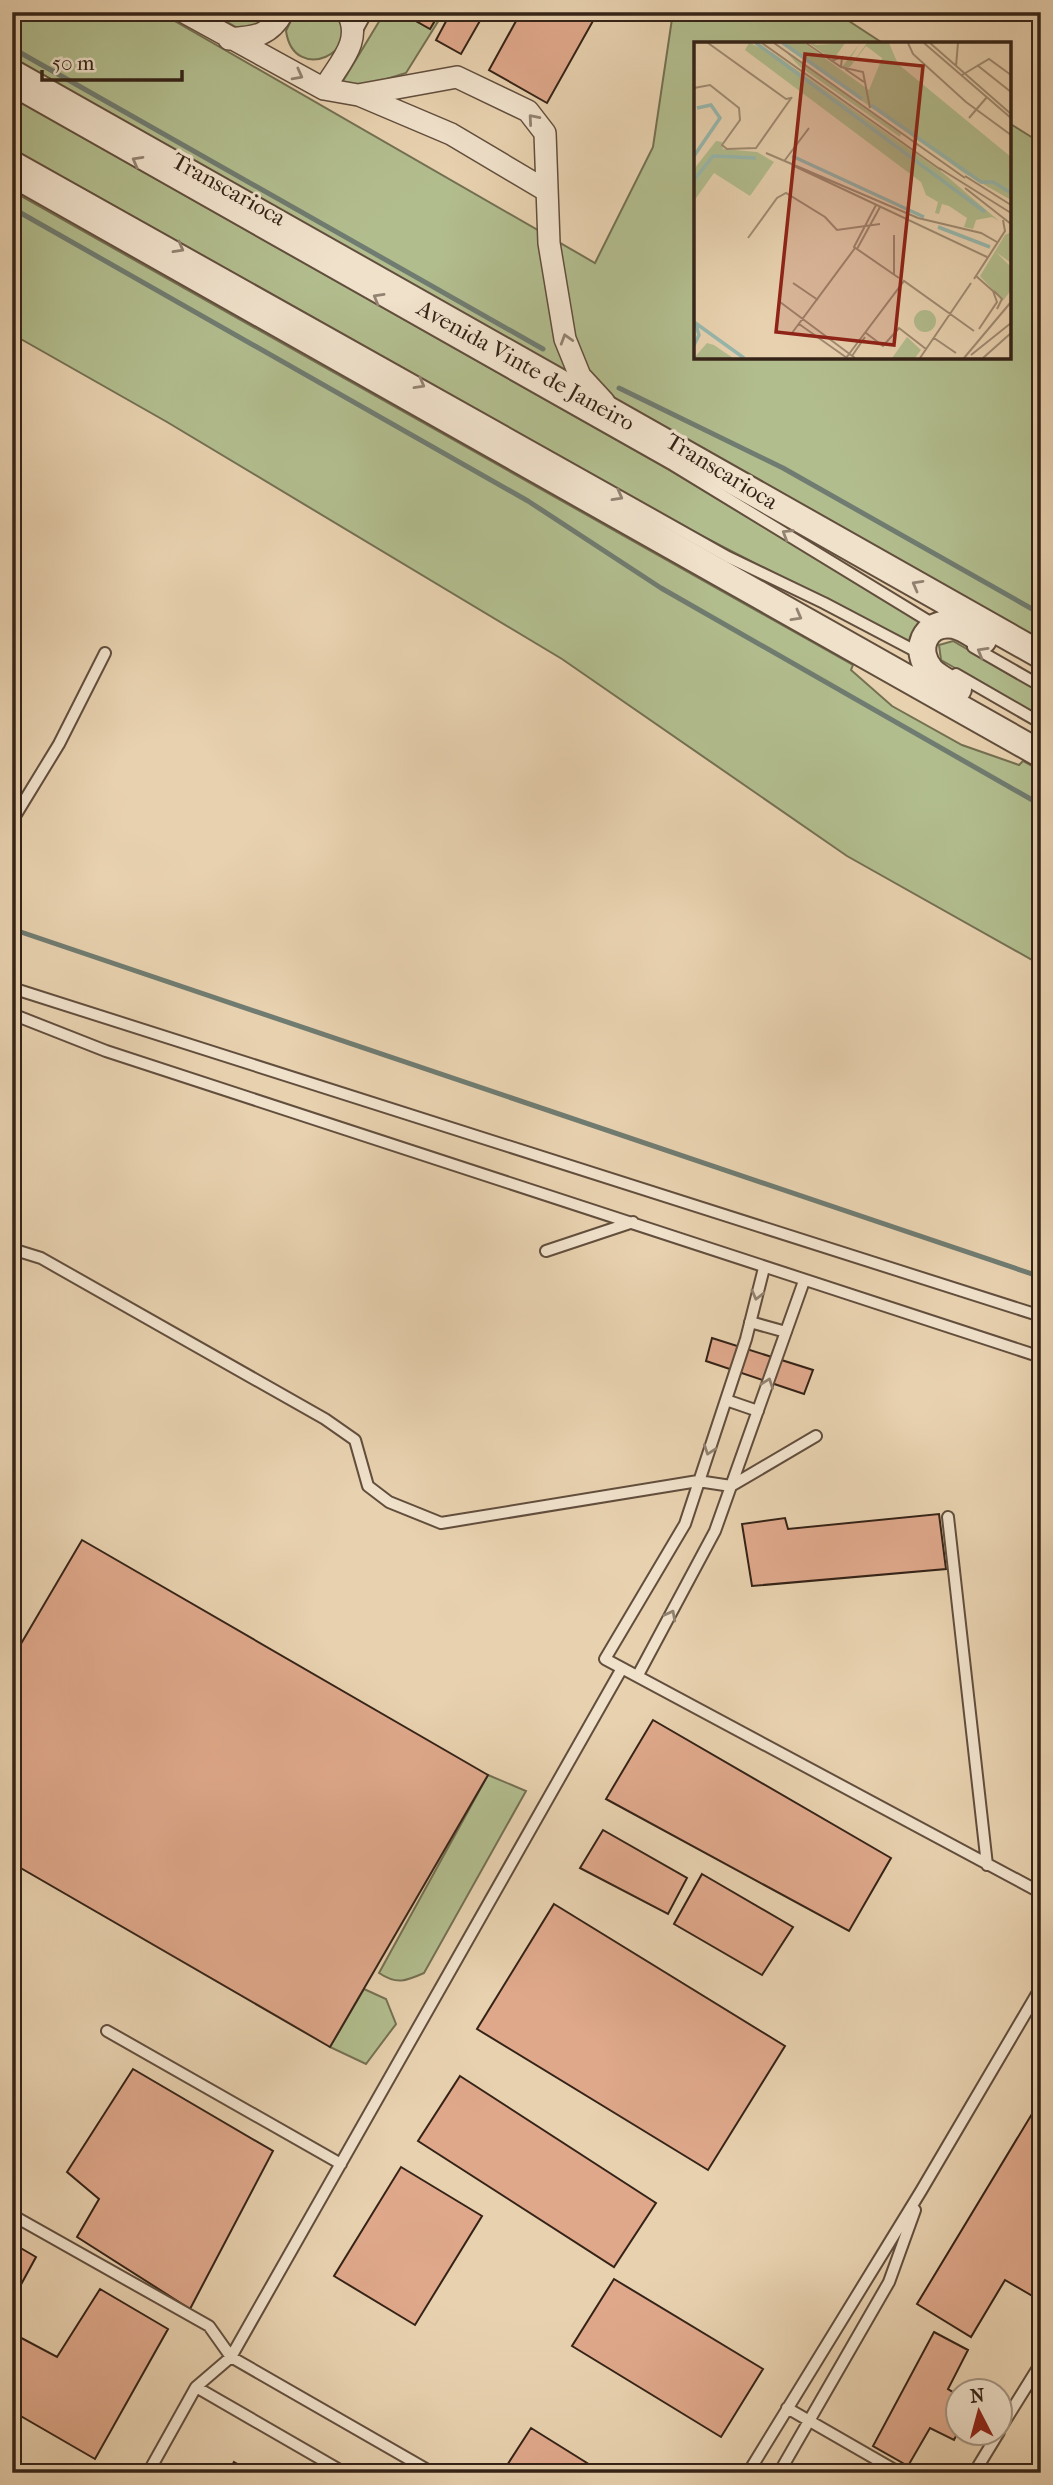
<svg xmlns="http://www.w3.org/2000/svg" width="1053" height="2485" font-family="'IM FELL French Canon',serif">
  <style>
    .green { fill: #b2bd8e; stroke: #747052; stroke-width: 2 }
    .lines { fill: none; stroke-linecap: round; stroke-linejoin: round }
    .stream { stroke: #707c71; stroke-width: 5 }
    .building { fill: #dfa88b; stroke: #352317; stroke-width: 2 }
    .service-casing { stroke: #624e3d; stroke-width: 14 }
    .minor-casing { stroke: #624e3d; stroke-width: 24 }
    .tertiary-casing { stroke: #624e3d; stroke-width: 30 }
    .service { stroke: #f0e1cb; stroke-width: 10 }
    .minor { stroke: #f0e1cb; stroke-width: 21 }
    .tertiary { stroke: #f0e1cb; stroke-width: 26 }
    .oneway { stroke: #928271 }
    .labels { text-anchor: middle; stroke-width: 7; stroke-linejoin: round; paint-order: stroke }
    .street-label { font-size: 23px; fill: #352317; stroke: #f0e1cb }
    .inset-river { fill: none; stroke: #97b7ad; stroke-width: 3.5 }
    .inset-road { fill: none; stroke: #a08b72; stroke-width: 2 }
    .view { fill: #8f2418; fill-opacity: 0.15; stroke: #8f2418; stroke-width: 3.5 }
    .inset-edge { fill: none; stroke: #352317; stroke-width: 3.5 }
  </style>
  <rect width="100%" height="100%" fill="#e8d1af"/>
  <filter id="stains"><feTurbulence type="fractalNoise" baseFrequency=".00286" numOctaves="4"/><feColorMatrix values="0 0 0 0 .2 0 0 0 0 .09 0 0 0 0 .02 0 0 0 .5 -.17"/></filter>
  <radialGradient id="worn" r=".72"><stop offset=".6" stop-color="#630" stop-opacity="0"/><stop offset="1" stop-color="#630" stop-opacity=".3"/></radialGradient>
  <path class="green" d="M 12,12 L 159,12 L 595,263 L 653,147 L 673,12 L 835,12 L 884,44 L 696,44 L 696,357 L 1009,357 L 1009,123 L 1041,143 L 1041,646 L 12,65 Z
    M 210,12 L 273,12 L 268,22 L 241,30 Z
    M 295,12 L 335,12 C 368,51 294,86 286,31 Z
    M 381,12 L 400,12 L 430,29 L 440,12 L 444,12 L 406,73 L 347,91 L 340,86 L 383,15 Z
    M 12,97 L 671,471 L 922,622 L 910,643 L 648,508 L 12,149 Z
    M 12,191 L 853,665 L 851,670 L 892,706 L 962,745 L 1019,765 L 1023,761 L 1041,771 L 1041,965 L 847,856 L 562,659 L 167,422 L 12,334 Z
    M 953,641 L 1041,692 L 1041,717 L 941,660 L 939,645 Z
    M 488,1775 L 526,1791 L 424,1973 C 406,1981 397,1985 379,1973 Z
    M 364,1989 L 386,1999 L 396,2024 L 366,2064 L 330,2047 Z"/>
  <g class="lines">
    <path class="stream" d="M 12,48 L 543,349
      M 12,208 L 528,501 L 661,588 L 1041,805
      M 619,388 L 783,468 L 1041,614
      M 12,929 L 1041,1277"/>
  </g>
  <path class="building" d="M 400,12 L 440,12 L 430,29 Z
    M 451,12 L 485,12 L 461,54 L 436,40 Z
    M 521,12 L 598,12 L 547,103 L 489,70 Z
    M 712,1338 L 813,1370 L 804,1394 L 706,1361 Z
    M 939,1514 L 946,1569 L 752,1586 L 742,1524 L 785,1518 L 788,1529 Z
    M 82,1540 L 488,1775 L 330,2047 L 12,1863 L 12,1659 Z
    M 653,1720 L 891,1858 L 849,1931 L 606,1799 Z
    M 603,1830 L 687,1878 L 668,1914 L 580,1868 Z
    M 702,1874 L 793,1927 L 762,1975 L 674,1924 Z
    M 554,1904 L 785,2046 L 708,2170 L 477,2029 Z
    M 133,2069 L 273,2151 L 190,2309 L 77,2237 L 99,2199 L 67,2172 Z
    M 460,2076 L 656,2203 L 614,2267 L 418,2141 Z
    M 1041,2099 L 1041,2301 L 1005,2280 L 971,2337 L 917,2304 Z
    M 401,2167 L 482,2216 L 415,2325 L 334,2276 Z
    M 12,2243 L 36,2257 L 12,2301 Z
    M 614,2279 L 763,2369 L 721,2437 L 572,2346 Z
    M 100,2289 L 168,2329 L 95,2459 L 12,2411 L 12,2333 L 57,2357 Z
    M 934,2332 L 968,2350 L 948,2389 L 958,2395 L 958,2432 L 954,2440 L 930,2428 L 908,2466 L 873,2446 Z
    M 531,2428 L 603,2473 L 502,2473 Z
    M 234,2462 L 253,2473 L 228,2473 Z"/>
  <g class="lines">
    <g class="service-casing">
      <path id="service" d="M 356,32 L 367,12
        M 12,91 L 673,465 L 935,625
        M 12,155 L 728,557 L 824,603 L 921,654
        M 973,647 L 1041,686
        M 956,674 L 1041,723
        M 12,821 L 59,744 L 105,653
        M 12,988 L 1041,1316
        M 12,1014 L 106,1051 L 1041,1357
        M 12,1249 L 41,1258 L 325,1419 L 355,1440 L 368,1486 L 389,1502 L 441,1523 L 698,1481 L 731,1486 L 816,1436
        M 546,1251 L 633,1222
        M 764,1268 L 746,1339 L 685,1524 L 605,1659 L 1036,1890
        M 750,1322 L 786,1332
        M 726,1400 L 758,1411
        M 948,1517 L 987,1865
        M 638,1675 L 715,1531 L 804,1281
        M 107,2031 L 341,2164
        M 12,2215 L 209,2326 L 231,2357 L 433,2473
        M 196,2387 L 345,2473
        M 787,2408 L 900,2473
        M 1000,2429 L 1041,2363
        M 148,2473 L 196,2387 L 231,2357 L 621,1670
        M 748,2473 L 921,2191 L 1041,1987
        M 779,2473 L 889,2282 L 915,2210
        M 974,2473 L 999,2432"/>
    </g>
    <g class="minor-casing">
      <path id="minor" d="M 184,12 L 324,89 L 358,95 L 457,77 L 528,111 L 545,133 L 549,243 L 565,339 L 580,376 L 604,402
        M 229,39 C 255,37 270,36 283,12
        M 324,89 C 338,64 364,41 347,12
        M 359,95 L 451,134 L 547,191"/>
    </g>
    <g class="tertiary-casing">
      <path id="tertiary" d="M 12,73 L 1041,655
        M 12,173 L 1041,754
        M 958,689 C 949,683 938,678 931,671 C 913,651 924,620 954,625 C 964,627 974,635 983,640"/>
    </g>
    <use href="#service" class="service"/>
    <use href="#minor" class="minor"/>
    <use href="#tertiary" class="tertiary"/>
  </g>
  <defs><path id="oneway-chevron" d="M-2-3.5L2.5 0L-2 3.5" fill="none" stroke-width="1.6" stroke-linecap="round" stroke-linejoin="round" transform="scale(1.75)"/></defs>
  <g class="oneway">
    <use href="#oneway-chevron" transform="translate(298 75) rotate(28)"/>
    <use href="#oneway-chevron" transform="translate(533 119) rotate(-131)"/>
    <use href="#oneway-chevron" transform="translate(137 161) rotate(-151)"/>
    <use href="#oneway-chevron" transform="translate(179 248) rotate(29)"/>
    <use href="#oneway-chevron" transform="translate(378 298) rotate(-150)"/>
    <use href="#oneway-chevron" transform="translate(566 339) rotate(-107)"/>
    <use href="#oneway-chevron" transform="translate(420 384) rotate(29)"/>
    <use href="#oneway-chevron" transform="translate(618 496) rotate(29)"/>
    <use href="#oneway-chevron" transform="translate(787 534) rotate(-148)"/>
    <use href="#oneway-chevron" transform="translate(917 585) rotate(-151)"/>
    <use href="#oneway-chevron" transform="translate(797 616) rotate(29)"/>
    <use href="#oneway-chevron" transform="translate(982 652) rotate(-150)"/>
    <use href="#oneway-chevron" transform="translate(757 1295) rotate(104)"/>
    <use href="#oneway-chevron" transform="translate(768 1383) rotate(-70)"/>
    <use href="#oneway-chevron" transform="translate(709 1450) rotate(109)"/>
    <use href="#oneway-chevron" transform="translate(671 1615) rotate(-62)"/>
  </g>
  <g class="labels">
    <g class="street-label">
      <text transform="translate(229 189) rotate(29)" y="8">Transcarioca</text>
      <text transform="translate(526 365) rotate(29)" y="8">Avenida Vinte de Janeiro</text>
      <text transform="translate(722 471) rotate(31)" y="8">Transcarioca</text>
    </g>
  </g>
  <g transform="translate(694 42)">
    <rect width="317" height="317" fill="#e8d1af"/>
    <path d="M 55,1 L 79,11 L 249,131 L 305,179 L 298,175 L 282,178 L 279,187 L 270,185 L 273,176 L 255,164 L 248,162 L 245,172 L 241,171 L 244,160 L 232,153 L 227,140 L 51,8 ZM 86,1 L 110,1 L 175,48 L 188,16 L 172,4 L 156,25 L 148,25 L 166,1 L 156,17 L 159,20 L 173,1 L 195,1 L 204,22 L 317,115 L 317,158 L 270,131 ZM 115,1 L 123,3 L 151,1 L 139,18 ZM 92,10 L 207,92 L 206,95 L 105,24 ZM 22,99 L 28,100 L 29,107 L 63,110 L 80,120 L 56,154 L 20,131 L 0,159 L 0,127 ZM 317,190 L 317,221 L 302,210 L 317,225 L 317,248 L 309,259 L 286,234 L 311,193 ZM220 279a11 11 0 1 1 22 0a11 11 0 1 1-22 0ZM 213,295 L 227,308 L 221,316 L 198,316 ZM 13,301 L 20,303 L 39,316 L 0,316 Z" fill="#b2bd8e"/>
    <path class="inset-river" d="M 62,1 L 291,170M 89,1 L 168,57M 177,63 L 287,140 L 299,140 L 317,151M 0,114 L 26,76 L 17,63 L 3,66M 98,114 L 230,175M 0,138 L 19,114 L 62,116M 244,185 L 296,205M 0,280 L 50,316M 0,303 L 5,293 L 2,283"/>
    <path class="inset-road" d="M 14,1 L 92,57 L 97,56M 68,1 L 247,128M 80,1 L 271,136M 112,1 L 147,25 L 169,30 L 176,66M 214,1 L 219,12 L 272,60 L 317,93M 230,1 L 317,76M 236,1 L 317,72M 137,19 L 148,15 L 147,25M 283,23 L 317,50M 262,24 L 264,1M 151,27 L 170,40M 268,33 L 295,17 L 317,33M 0,46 L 16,43 L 45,66 L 46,78 L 28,103 L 33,107 L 62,106 L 98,55M 275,76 L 293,55M 72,111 L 224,176 L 287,191 L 303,200M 91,118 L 115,86M 98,123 L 293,215M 245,126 L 317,171M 271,134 L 317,163M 271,146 L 317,182M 182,163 L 160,205 L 205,236M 200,193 L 200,232M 54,196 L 83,156 L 92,151 L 131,175 L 143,188 L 186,182M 163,207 L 186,165M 282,234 L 299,249 L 303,260 L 285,287M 280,237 L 311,189 L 309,178M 99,241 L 124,258M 300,249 L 308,257 L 303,267M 86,260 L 161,316M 105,282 L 153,316M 98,291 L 161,206M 172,291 L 189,304 L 205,286 L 232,307M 240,296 L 262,311M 277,313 L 317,281M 158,314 L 171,295M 152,316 L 210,239 L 280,289M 226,316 L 277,241M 270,316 L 317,260M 289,316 L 317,291"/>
    <path class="view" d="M 111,12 L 229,24 L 200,303 L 82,290 Z"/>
    <rect width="317" height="317" class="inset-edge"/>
  </g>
  <rect width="1053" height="2485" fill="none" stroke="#e8d1af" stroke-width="42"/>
  <rect x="14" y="14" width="1025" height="2457" fill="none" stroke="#352317" stroke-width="3.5"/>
  <rect x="21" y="21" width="1011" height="2443" fill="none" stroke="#352317" stroke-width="2"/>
  <g transform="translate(979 2412) rotate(354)"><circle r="33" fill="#f0e1cb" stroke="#a59583" stroke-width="2"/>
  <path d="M0-5L12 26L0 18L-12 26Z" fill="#8f2418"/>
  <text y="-10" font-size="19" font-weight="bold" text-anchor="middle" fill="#352317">N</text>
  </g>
  <path d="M42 70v10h140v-10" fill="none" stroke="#352317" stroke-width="3.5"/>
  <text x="52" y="70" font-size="21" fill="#352317" stroke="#f0e1cb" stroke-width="5" paint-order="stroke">50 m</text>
  <rect width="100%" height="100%" filter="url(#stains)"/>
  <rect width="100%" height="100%" fill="url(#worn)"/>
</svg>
